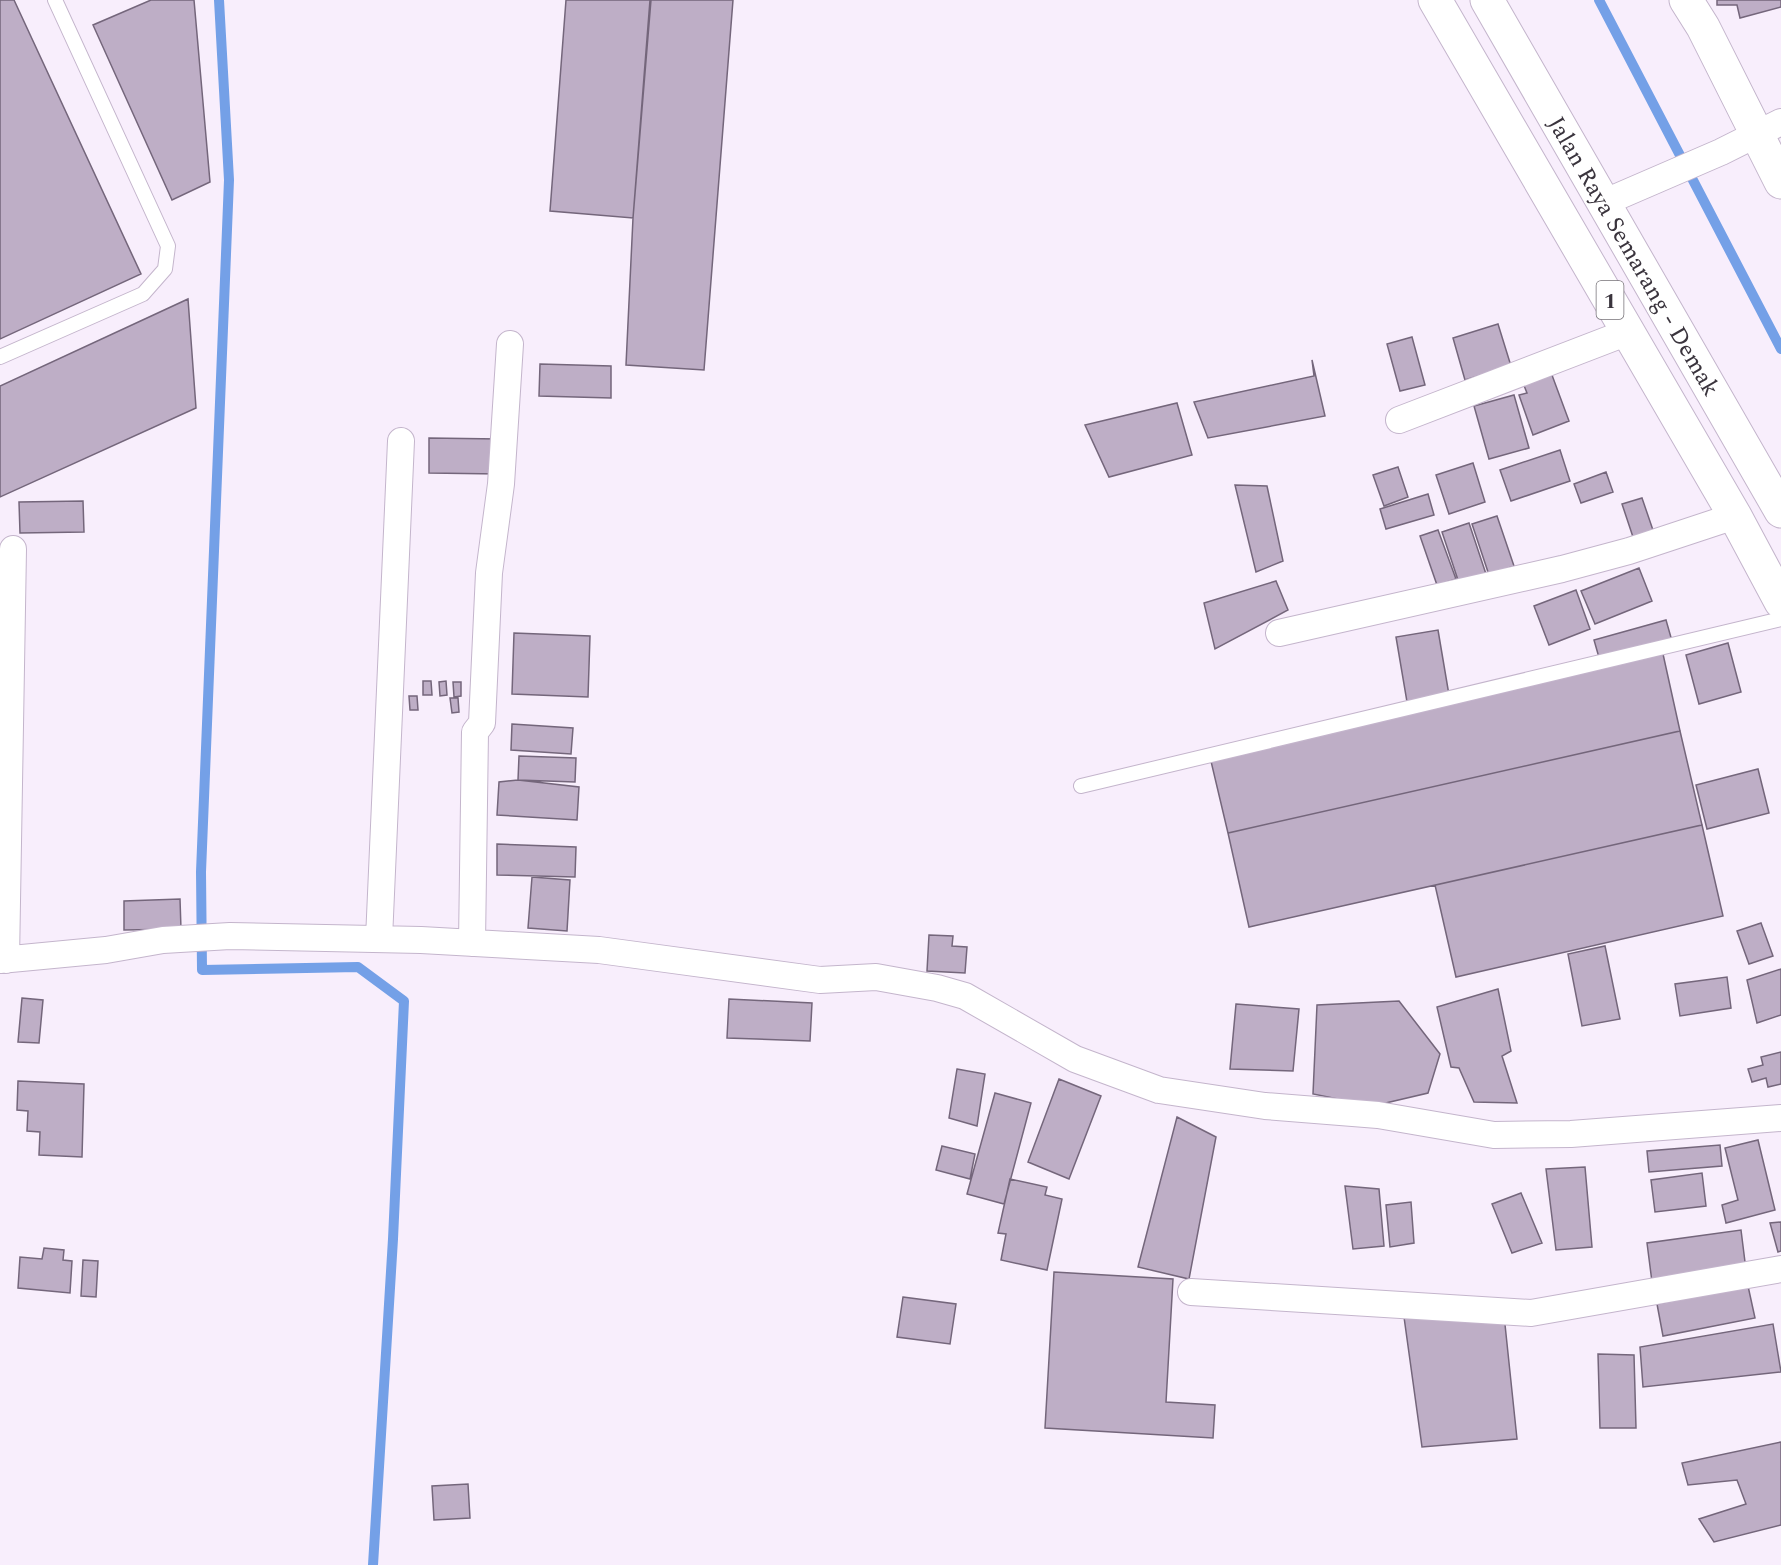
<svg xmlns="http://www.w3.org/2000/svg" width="1781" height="1565" font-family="Spectral,serif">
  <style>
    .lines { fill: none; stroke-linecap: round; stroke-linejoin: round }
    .stream { stroke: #74a0e7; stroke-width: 10 }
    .building { fill: #beaec6; stroke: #74667b; stroke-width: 1.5 }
    .lane-casing { stroke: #c4b5cc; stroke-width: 16 }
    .street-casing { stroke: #c4b5cc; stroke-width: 28 }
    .secondary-casing { stroke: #c4b5cc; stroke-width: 35 }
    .highway-casing { stroke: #c4b5cc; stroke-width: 35 }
    .lane { stroke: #fff; stroke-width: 14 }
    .street { stroke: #fff; stroke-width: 26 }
    .secondary { stroke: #fff; stroke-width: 33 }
    .highway { stroke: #fff; stroke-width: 33 }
    .labels { text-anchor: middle; stroke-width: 4.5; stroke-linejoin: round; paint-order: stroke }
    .shield { fill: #fff; stroke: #757177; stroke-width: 1.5 }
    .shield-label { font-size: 22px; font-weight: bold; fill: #3a343d }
    .street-label { font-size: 24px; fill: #3a343d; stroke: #fff }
  </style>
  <rect width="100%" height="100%" fill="#f8eefc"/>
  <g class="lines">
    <path class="stream" d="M 219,0 L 229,180 L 201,872 L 202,970 L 358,967 L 404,1001 L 393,1239 L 373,1565
      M 1599,0 L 1781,349"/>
  </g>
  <path class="building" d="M 0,0 L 14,0 L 141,274 L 0,339 Z
    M 151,0 L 194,0 L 210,182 L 172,200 L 93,25 Z
    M 566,0 L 650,0 L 633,218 L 550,211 Z
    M 651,0 L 733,0 L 704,370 L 626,365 L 633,218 Z
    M 1717,0 L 1781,0 L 1781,7 L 1740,18 L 1737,5 L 1717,5 Z
    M 188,299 L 196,408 L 0,497 L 0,386 Z
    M 1498,324 L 1511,366 L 1465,380 L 1453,338 Z
    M 1412,337 L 1425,385 L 1400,391 L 1387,344 Z
    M 1312,360 L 1325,416 L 1208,438 L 1194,402 L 1314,376 Z
    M 540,364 L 611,366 L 611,398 L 539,396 Z
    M 1549,367 L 1569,421 L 1533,435 L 1519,395 L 1527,393 L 1521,378 Z
    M 1514,395 L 1529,448 L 1489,459 L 1474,406 Z
    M 1177,403 L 1192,455 L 1109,477 L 1085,425 Z
    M 429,438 L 499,439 L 499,474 L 429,473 Z
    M 1560,450 L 1570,481 L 1511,501 L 1500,470 Z
    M 1473,463 L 1485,502 L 1449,514 L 1436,475 Z
    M 1398,467 L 1408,497 L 1384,506 L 1373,475 Z
    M 1606,472 L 1613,492 L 1581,503 L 1574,484 Z
    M 1235,485 L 1267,486 L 1283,561 L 1256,572 Z
    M 1428,494 L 1434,515 L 1386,529 L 1380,509 Z
    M 1642,498 L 1655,536 L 1635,543 L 1622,504 Z
    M 83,501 L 84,532 L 20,533 L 19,502 Z
    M 1497,516 L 1514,566 L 1489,575 L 1472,524 Z
    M 1469,523 L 1487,577 L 1460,586 L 1442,532 Z
    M 1438,530 L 1456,579 L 1437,585 L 1420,536 Z
    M 1639,568 L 1652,601 L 1595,624 L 1581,591 Z
    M 1276,581 L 1288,610 L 1215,649 L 1204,603 Z
    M 1576,590 L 1590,629 L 1549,645 L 1534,606 Z
    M 1666,620 L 1672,641 L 1600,661 L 1594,640 Z
    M 1438,630 L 1449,695 L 1407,702 L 1396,637 Z
    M 514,633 L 590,636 L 588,697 L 512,694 Z
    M 1728,643 L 1741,692 L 1699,704 L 1686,655 Z
    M 1663,654 L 1680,731 L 1228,833 L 1210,757 Z
    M 423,681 L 431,681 L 432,695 L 423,695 Z
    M 446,681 L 447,695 L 440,696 L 439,682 Z
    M 453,682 L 461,682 L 461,696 L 454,697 Z
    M 409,696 L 417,696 L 418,710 L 410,710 Z
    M 450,698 L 458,698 L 459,712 L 452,713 Z
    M 512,724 L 573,728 L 571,754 L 511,750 Z
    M 1680,731 L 1702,825 L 1249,927 L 1228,833 Z
    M 519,756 L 576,758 L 575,782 L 518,780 Z
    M 1758,769 L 1769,813 L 1707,829 L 1696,785 Z
    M 518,780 L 579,787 L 577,820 L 497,815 L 499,782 Z
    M 1702,825 L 1723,916 L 1456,977 L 1435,885 Z
    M 497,844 L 576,847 L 575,877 L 497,875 Z
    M 532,877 L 570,880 L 567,931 L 528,928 Z
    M 180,899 L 181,929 L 124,930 L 124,901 Z
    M 1761,923 L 1773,956 L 1749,964 L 1737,931 Z
    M 929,935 L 953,936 L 952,946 L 967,947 L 965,973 L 927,971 Z
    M 1605,946 L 1620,1019 L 1582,1026 L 1568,954 Z
    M 1781,969 L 1781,1015 L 1757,1023 L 1747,980 Z
    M 1727,977 L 1731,1008 L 1680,1016 L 1675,984 Z
    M 1498,989 L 1511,1051 L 1502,1056 L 1517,1103 L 1474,1102 L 1459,1068 L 1451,1067 L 1437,1007 Z
    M 22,998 L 43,1000 L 39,1043 L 18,1042 Z
    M 729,999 L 812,1003 L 810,1041 L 727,1038 Z
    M 1399,1001 L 1440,1054 L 1428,1093 L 1373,1106 L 1313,1094 L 1317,1005 Z
    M 1236,1004 L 1299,1009 L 1293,1071 L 1230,1069 Z
    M 1781,1052 L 1781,1084 L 1768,1087 L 1766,1078 L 1752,1082 L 1748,1069 L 1763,1065 L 1761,1057 Z
    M 957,1069 L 985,1074 L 977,1126 L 949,1118 Z
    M 1059,1079 L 1101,1096 L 1069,1179 L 1028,1162 Z
    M 18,1081 L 84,1084 L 82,1157 L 39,1155 L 40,1132 L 27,1131 L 28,1111 L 17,1110 Z
    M 995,1093 L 1031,1103 L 1004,1204 L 967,1194 Z
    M 1177,1117 L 1216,1137 L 1189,1279 L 1138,1267 Z
    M 1758,1140 L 1775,1210 L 1726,1223 L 1722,1205 L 1738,1200 L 1725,1148 Z
    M 1720,1145 L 1722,1166 L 1649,1172 L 1647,1151 Z
    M 942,1146 L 975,1154 L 970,1179 L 936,1170 Z
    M 1585,1167 L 1592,1247 L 1556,1250 L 1546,1169 Z
    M 1702,1173 L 1706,1206 L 1655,1212 L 1651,1180 Z
    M 1010,1179 L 1047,1187 L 1045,1195 L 1062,1199 L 1047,1270 L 1001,1260 L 1006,1234 L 998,1233 Z
    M 1345,1186 L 1379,1189 L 1384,1246 L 1353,1249 Z
    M 1521,1193 L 1542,1243 L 1512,1253 L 1492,1204 Z
    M 1411,1202 L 1414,1243 L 1390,1247 L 1386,1205 Z
    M 1781,1222 L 1781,1251 L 1778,1252 L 1770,1223 Z
    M 1741,1230 L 1746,1270 L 1652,1282 L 1647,1243 Z
    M 44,1248 L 64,1250 L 63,1260 L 72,1261 L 70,1293 L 18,1288 L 20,1257 L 42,1259 Z
    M 83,1260 L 98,1261 L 96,1297 L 81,1296 Z
    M 1054,1272 L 1173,1279 L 1166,1402 L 1215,1405 L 1213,1438 L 1045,1428 Z
    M 1748,1286 L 1755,1318 L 1663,1336 L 1657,1304 Z
    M 903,1297 L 956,1304 L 950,1344 L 897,1337 Z
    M 1504,1315 L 1517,1439 L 1422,1447 L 1404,1317 Z
    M 1773,1324 L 1781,1372 L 1643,1387 L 1640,1347 Z
    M 1598,1354 L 1634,1355 L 1636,1428 L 1600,1428 Z
    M 1781,1442 L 1781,1525 L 1714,1542 L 1699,1519 L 1746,1504 L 1737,1480 L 1688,1485 L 1682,1463 Z
    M 468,1484 L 470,1518 L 434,1520 L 432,1486 Z"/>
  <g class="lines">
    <g class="lane-casing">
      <path id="lane" d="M 0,357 L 143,294 L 165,269 L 168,246 L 55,0
        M 1081,786 L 1781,619"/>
    </g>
    <g class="street-casing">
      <path id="street" d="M 1603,203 L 1721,152 L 1781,122
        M 1399,420 L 1628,332
        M 1279,633 L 1562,569 L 1629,551 L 1735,516
        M 379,939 L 401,441
        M 472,943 L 475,732 L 482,723 L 489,573 L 501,484 L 510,344
        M 0,960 L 106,950 L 163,940 L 230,936 L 421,940 L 599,950 L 820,980 L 876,977 L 937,988 L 965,996 L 1075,1059 L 1159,1090 L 1265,1106 L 1378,1115 L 1494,1135 L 1571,1134 L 1781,1118
        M 6,960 L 13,549
        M 1191,1292 L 1531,1313 L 1781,1269"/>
    </g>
    <g class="secondary-casing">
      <path id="secondary" d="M 1686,0 L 1703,27 L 1781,182"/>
    </g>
    <g class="highway-casing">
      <path id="highway" d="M 1435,0 L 1735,516 L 1781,602
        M 1487,0 L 1781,511"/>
    </g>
    <use href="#lane" class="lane"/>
    <use href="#street" class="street"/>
    <use href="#secondary" class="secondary"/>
    <use href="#highway" class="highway"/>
  </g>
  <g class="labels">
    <rect class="shield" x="1596.5" y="281" width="27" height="38" rx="4.5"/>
    <g class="shield-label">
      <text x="1610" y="308">1</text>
    </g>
    <g class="street-label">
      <text transform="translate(1634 256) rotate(60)" y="8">Jalan Raya Semarang - Demak</text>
    </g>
  </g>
</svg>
